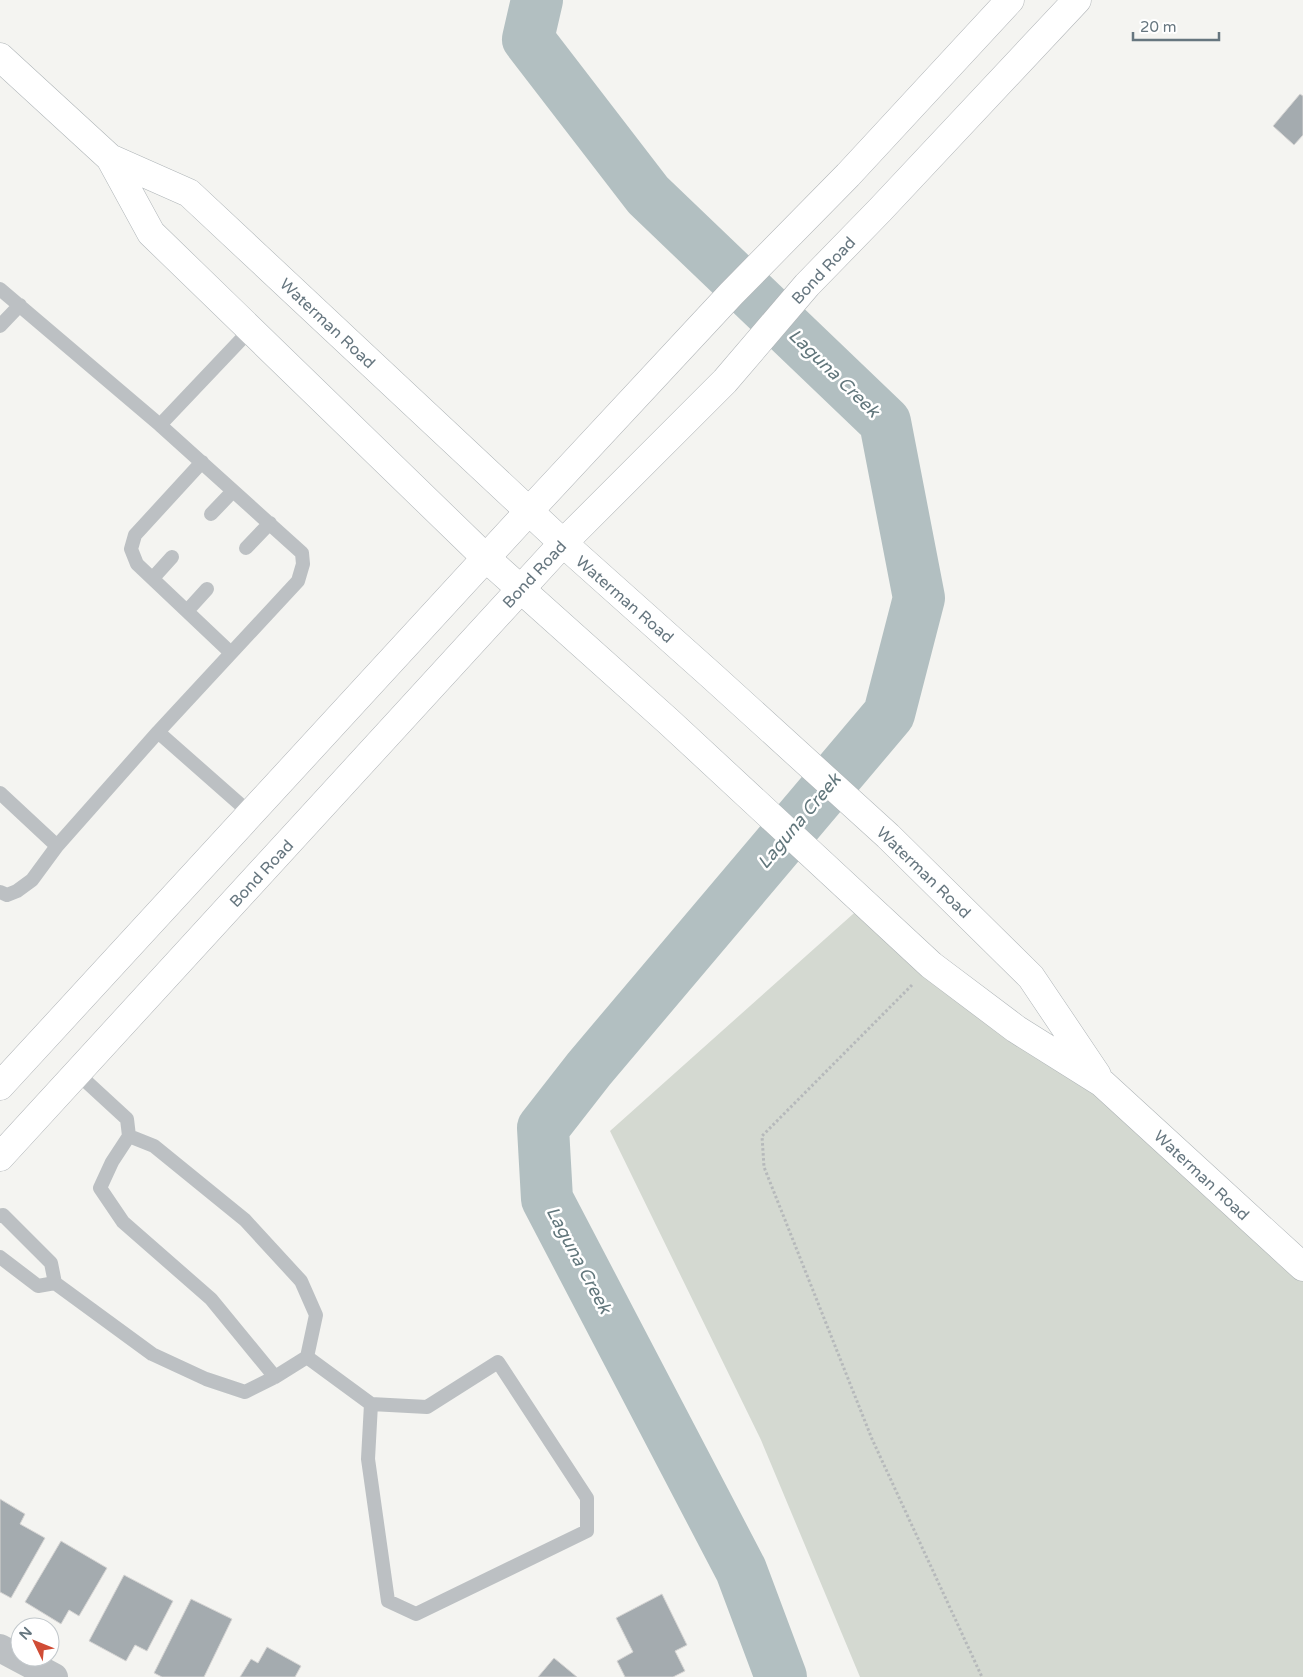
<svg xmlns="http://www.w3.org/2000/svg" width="1303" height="1677" font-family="'Varela Round',sans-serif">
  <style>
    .green { fill: #d4d9d1 }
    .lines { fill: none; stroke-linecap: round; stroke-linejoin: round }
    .river { stroke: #b2bfc1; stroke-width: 52 }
    .building { fill: #a4abaf; stroke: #d6d5d4 }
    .secondary-casing { stroke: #aeb4b7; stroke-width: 29 }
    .primary-casing { stroke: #b0b4b7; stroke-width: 29 }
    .path { stroke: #b6b9bb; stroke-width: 3; stroke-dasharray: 2.5 2.5; stroke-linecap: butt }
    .service { stroke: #bcc0c3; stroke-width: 14 }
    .minor { stroke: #bcc0c3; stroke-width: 28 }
    .secondary { stroke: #fff; stroke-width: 28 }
    .primary { stroke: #fff; stroke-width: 28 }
    .labels { text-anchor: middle; stroke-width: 5; stroke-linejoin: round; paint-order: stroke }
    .street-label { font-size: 16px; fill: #66767f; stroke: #fff }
    .water-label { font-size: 18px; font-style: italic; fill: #62777c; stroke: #fff }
  </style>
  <rect width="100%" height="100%" fill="#f4f4f1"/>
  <path class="green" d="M 862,906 L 1303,1262 L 1303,1677 L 860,1677 L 761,1440 L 610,1131 Z"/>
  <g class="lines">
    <path class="river" d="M 537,0 L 528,39 L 648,195 L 885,422 L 919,598 L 889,714 L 589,1069 L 543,1128 L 547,1199 L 741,1570 L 781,1677"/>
  </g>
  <path class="building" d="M 1300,94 L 1303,96 L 1303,135 L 1294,145 L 1273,126 Z
    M 0,1499 L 25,1514 L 20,1524 L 45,1538 L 11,1598 L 0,1592 Z
    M 61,1541 L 107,1568 L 79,1616 L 69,1610 L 61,1624 L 25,1602 Z
    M 124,1575 L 173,1601 L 147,1651 L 135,1645 L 126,1661 L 89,1641 Z
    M 662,1594 L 687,1645 L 675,1651 L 685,1671 L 673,1677 L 625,1677 L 617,1661 L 633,1652 L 616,1618 Z
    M 191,1599 L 232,1619 L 204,1677 L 162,1677 L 154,1673 Z
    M 267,1647 L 301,1666 L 295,1677 L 240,1677 L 251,1659 L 258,1663 Z
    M 554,1658 L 577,1677 L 538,1677 Z"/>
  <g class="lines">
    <g class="secondary-casing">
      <path id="secondary" d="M 0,57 L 110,158 L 189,193 L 563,543 L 712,676 L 888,836 L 1031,977 L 1097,1075
        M 110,158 L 151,233 L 486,558 L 668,721 L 931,965 L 1016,1029 L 1102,1083 L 1303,1267"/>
    </g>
    <g class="primary-casing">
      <path id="primary" d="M 0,1086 L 529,511 L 731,294 L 848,175 L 1010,0
        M 0,1157 L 563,543 L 725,381 L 807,285 L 880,210 L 1077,0"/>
    </g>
    <path class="path" d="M 912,985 L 762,1136 L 764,1167 L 872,1439 L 982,1677"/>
    <path class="service" d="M 0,289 L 160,425 L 302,553 L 303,564 L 298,581 L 158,732 L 57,846 L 32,880 L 17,891 L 7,895 L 0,892
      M 0,326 L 20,305
      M 160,425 L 251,329
      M 202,462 L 135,535 L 131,549 L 137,564 L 231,653
      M 211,514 L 233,491
      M 246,548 L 270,523
      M 153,578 L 172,557
      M 187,611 L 207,589
      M 158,732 L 251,814
      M 0,793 L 57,846
      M 77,1073 L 127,1119 L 129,1136
      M 0,1216 L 3,1215 L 51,1263 L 55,1283 L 152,1354 L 206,1379 L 245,1392 L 275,1377 L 307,1357 L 316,1315 L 301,1281 L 245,1220 L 154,1146 L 129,1136 L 112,1162 L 100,1188 L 123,1222 L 211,1299 L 275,1377
      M 0,1257 L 38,1286 L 55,1283
      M 307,1357 L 371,1404 L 368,1459 L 388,1601 L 416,1614 L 587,1531 L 587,1498 L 498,1362 L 427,1407 L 371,1404"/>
    <path class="minor" d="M 0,1648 L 54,1677"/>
    <use href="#secondary" class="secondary"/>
    <use href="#primary" class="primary"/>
  </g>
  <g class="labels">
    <g class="street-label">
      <text transform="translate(823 270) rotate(-47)" y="6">Bond Road</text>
      <text transform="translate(328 323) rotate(43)" y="6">Waterman Road</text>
      <text transform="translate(534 574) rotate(-47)" y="6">Bond Road</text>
      <text transform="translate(625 599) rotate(41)" y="6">Waterman Road</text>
      <text transform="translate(924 872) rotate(44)" y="6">Waterman Road</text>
      <text transform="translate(261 873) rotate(-47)" y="6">Bond Road</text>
      <text transform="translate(1202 1175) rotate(43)" y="6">Waterman Road</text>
    </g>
    <g class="water-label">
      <text transform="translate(834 373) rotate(44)" y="6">Laguna Creek</text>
      <text transform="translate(799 821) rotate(-50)" y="6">Laguna Creek</text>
      <text transform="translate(579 1260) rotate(62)" y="6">Laguna Creek</text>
    </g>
  </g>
  <g transform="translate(35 1642) rotate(313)"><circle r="24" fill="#ffffff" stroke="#c2c8cc"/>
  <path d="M0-4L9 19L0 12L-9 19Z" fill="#d04c35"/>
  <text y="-8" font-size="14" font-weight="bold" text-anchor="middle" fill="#66767f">N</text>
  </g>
  <path d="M1133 32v8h86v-8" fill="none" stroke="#66767f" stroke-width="2.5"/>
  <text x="1140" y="32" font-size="15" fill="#66767f" stroke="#ffffff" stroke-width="4" paint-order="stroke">20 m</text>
</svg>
